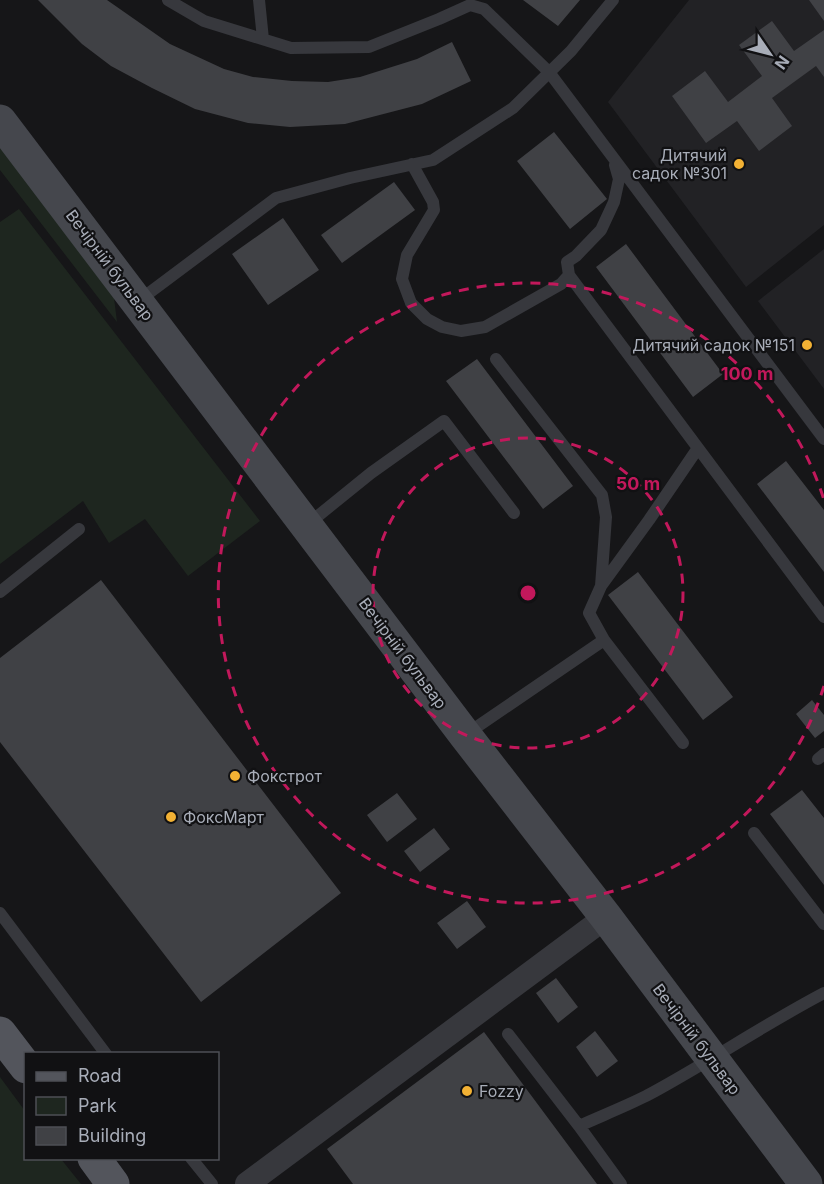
<svg xmlns="http://www.w3.org/2000/svg" width="824" height="1184" font-family="Inter,sans-serif">
  <style>
    .built { fill: #222225 }
    .green { fill: #1e261f }
    .building { fill: #404145 }
    .lines { fill: none; stroke-linecap: round; stroke-linejoin: round }
    .lane { stroke: #37383d; stroke-width: 12 }
    .street { stroke: #37383d; stroke-width: 24 }
    .secondary { stroke: #45474d; stroke-width: 33 }
    .primary { stroke: #53555c; stroke-width: 33 }
    .ring { fill: none; stroke: #c2185b; stroke-width: 3; stroke-dasharray: 10 8 }
    .poi-dot { fill: #f2b134; stroke: #111113; stroke-width: 2 }
    .labels { text-anchor: middle; stroke-width: 4.5; stroke-linejoin: round; paint-order: stroke }
    .poi-label { font-size: 16px; fill: #a8adb8; stroke: #111113; text-anchor: start }
    .street-label { font-size: 16px; fill: #a8adb8; stroke: #111113 }
    .centre { fill: #c2185b; stroke: #111113; stroke-width: 3 }
    .ring-label { font-size: 18px; text-anchor: middle; font-weight: bold; fill: #c2185b; stroke: #111113; stroke-width: 4.5; stroke-linejoin: round; paint-order: stroke }
  </style>
  <rect width="100%" height="100%" fill="#161618"/>
  <path class="built" d="M 689,0 L 824,0 L 824,225 L 746,287 L 608,102 Z
    M 824,249 L 824,389 L 758,301 Z"/>
  <path class="green" d="M 0,147 L 114,298 L 117,322 L 0,170 Z
    M 19,209 L 260,521 L 188,576 L 145,519 L 109,543 L 83,501 L 0,564 L 0,222 Z
    M 0,1077 L 25,1111 L 26,1158 L 61,1159 L 81,1184 L 0,1184 Z"/>
  <path class="building" d="M 38,0 L 107,0 L 170,44 L 224,69 L 253,77 L 292,81 L 328,82 L 360,77 L 417,59 L 452,42 L 471,81 L 422,104 L 345,124 L 290,127 L 248,123 L 195,109 L 152,88 L 111,66 L 82,44 Z
    M 523,0 L 580,0 L 558,26 Z
    M 809,0 L 824,0 L 824,21 Z
    M 772,21 L 794,51 L 824,30 L 824,77 L 816,66 L 772,98 L 792,126 L 759,151 L 737,121 L 706,143 L 672,96 L 705,71 L 728,102 L 762,76 L 739,45 Z
    M 554,132 L 607,199 L 570,229 L 517,161 Z
    M 394,182 L 415,210 L 342,263 L 321,235 Z
    M 283,218 L 319,270 L 268,305 L 232,254 Z
    M 626,244 L 723,374 L 693,397 L 596,267 Z
    M 477,359 L 573,486 L 543,509 L 446,381 Z
    M 786,461 L 824,510 L 824,572 L 757,484 Z
    M 638,572 L 733,697 L 703,720 L 608,595 Z
    M 101,580 L 341,893 L 201,1002 L 0,742 L 0,658 Z
    M 812,700 L 824,715 L 824,731 L 815,738 L 796,714 Z
    M 802,790 L 824,818 L 824,885 L 770,814 Z
    M 397,793 L 417,819 L 387,842 L 367,815 Z
    M 434,828 L 450,849 L 420,872 L 404,851 Z
    M 467,901 L 486,927 L 457,949 L 437,923 Z
    M 556,978 L 578,1007 L 558,1023 L 536,993 Z
    M 595,1031 L 618,1061 L 597,1077 L 576,1047 Z
    M 484,1032 L 597,1184 L 353,1184 L 327,1149 Z"/>
  <g class="lines">
    <path class="lane" d="M 168,0 L 204,21 L 291,48 L 369,47 L 439,19 L 470,5 L 484,9 L 549,72 L 824,439
      M 259,0 L 263,39
      M 412,164 L 433,202 L 434,210 L 407,255 L 402,279 L 411,303 L 427,319 L 442,327 L 461,331 L 485,327 L 561,284 L 569,275 L 567,262 L 576,256 L 601,230 L 614,202 L 619,179 L 615,165
      M 569,275 L 824,617
      M 137,302 L 276,198 L 350,178 L 433,160 L 513,108 L 571,51 L 613,0
      M 496,359 L 602,495 L 606,517 L 601,586
      M 308,524 L 371,473 L 444,421 L 514,513
      M 0,592 L 79,529
      M 604,640 L 589,613 L 601,586 L 649,520 L 698,448
      M 465,735 L 604,640 L 683,743
      M 818,759 L 824,754
      M 754,833 L 824,924
      M 0,913 L 106,1054
      M 508,1034 L 579,1126
      M 191,1158 L 212,1184
      M 621,1184 L 579,1126 C 601,1116 624,1107 646,1096 C 706,1064 763,1025 824,993"/>
    <path class="street" d="M 247,1184 L 606,917"/>
    <path class="secondary" d="M 0,121 L 465,735 L 606,917 L 806,1184"/>
    <path class="primary" d="M 0,1033 L 26,1067
      M 94,1158 L 113,1184"/>
  </g>
  <g class="ring">
    <circle cx="528" cy="593" r="155"/>
    <path d="M824 686A310 310 0 1 1 824 500"/>
  </g>
  <g class="poi-dot">
    <circle cx="739" cy="164" r="6"/>
    <circle cx="807" cy="345" r="6"/>
    <circle cx="235" cy="776" r="6"/>
    <circle cx="171" cy="817" r="6"/>
    <circle cx="467" cy="1091" r="6"/>
  </g>
  <g class="labels">
    <g class="poi-label">
      <text x="727" y="161" text-anchor="end">Дитячий<tspan x="727" dy="18">садок №301</tspan></text>
      <text x="795" y="351" text-anchor="end">Дитячий садок №151</text>
      <text x="247" y="782">Фокстрот</text>
      <text x="183" y="823">ФоксМарт</text>
      <text x="479" y="1097">Fozzy</text>
    </g>
    <g class="street-label">
      <text transform="translate(110 265) rotate(53)" y="6">Вечірній бульвар</text>
      <text transform="translate(403 653) rotate(53)" y="6">Вечірній бульвар</text>
      <text transform="translate(697 1039) rotate(53)" y="6">Вечірній бульвар</text>
    </g>
  </g>
  <circle cx="528" cy="593" r="9" class="centre"/>
  <g class="ring-label">
    <text x="747" y="380">100 m</text>
    <text x="638" y="490">50 m</text>
  </g>
  <rect x="24" y="1052" width="195" height="108" fill="#111113" stroke="#4d4f55" stroke-width="1.5"/>
  <rect x="36" y="1072" width="30" height="9" fill="#53555c" stroke="#4d4f55" stroke-width="1.5"/>
  <text x="78" y="1082" font-size="18" fill="#a8adb8">Road</text>
  <rect x="36" y="1097" width="30" height="18" fill="#1e261f" stroke="#4d4f55" stroke-width="1.5"/>
  <text x="78" y="1112" font-size="18" fill="#a8adb8">Park</text>
  <rect x="36" y="1127" width="30" height="18" fill="#404145" stroke="#4d4f55" stroke-width="1.5"/>
  <text x="78" y="1142" font-size="18" fill="#a8adb8">Building</text>
  <g transform="translate(770 54) rotate(125)" stroke="#111113" stroke-width="4.5" paint-order="stroke">
  <path d="M0-4.5L10 22L0 15L-10 22Z" fill="#a8adb8"/>
  <text y="-9" font-size="16" font-weight="bold" text-anchor="middle" fill="#a8adb8">N</text>
  </g>
</svg>
